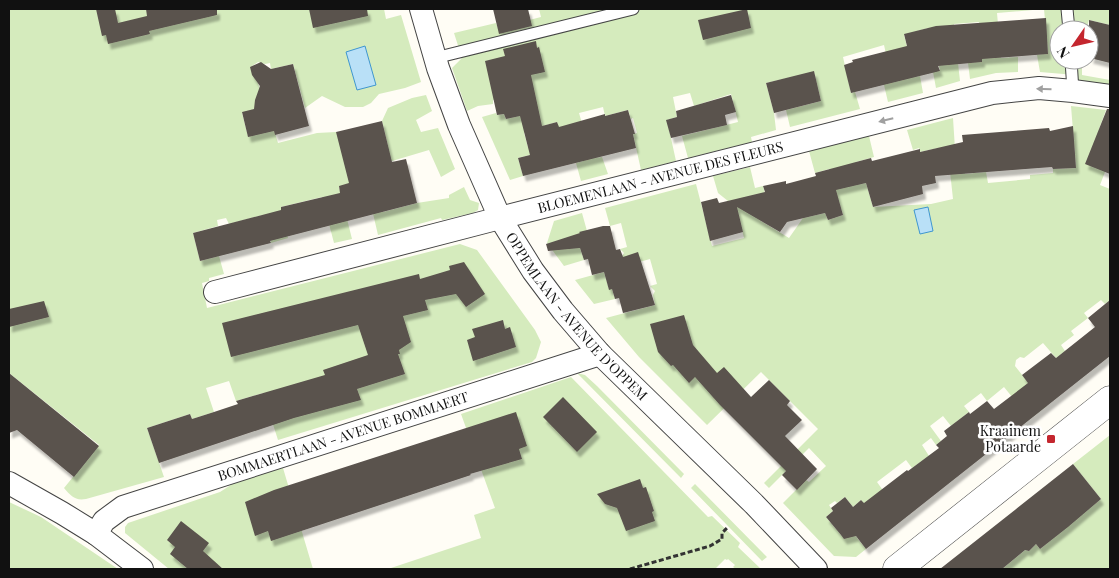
<svg xmlns="http://www.w3.org/2000/svg" width="1119" height="578" font-family="'Playfair Display',serif">
  <style>
    .green { fill: #d5ebbd }
    .water { fill: #b9e0f7; stroke: #3f96cf }
    .building { fill: #5a524d; filter: url(#shadow) }
    .lines { fill: none; stroke-linecap: round; stroke-linejoin: round }
    .service-casing { stroke: #444; stroke-width: 13 }
    .minor-casing { stroke: #444; stroke-width: 24 }
    .tertiary-casing { stroke: #444; stroke-width: 29 }
    .path { stroke: #333; stroke-width: 3; stroke-dasharray: 5 2.5; stroke-linecap: butt }
    .service { stroke: #fff; stroke-width: 11 }
    .minor { stroke: #fff; stroke-width: 22 }
    .tertiary { stroke: #fff; stroke-width: 28 }
    .oneway { fill: #a0a0a0 }
    .poi-dot { fill: #c4262e; stroke: #fff; stroke-width: 2 }
    .labels { text-anchor: middle; stroke-width: 5; stroke-linejoin: round; paint-order: stroke }
    .street-label { font-size: 14px; fill: #111; stroke: #fff }
    .poi-label { font-size: 14px; fill: #111; stroke: #fff; text-anchor: end }
  </style>
  <defs>
    <filter id="shadow"><feDropShadow dx="3" dy="5.5" stdDeviation="1" flood-color="#0004"/></filter>
  </defs>
  <rect width="100%" height="100%" fill="#fffdf5"/>
  <path class="green" d="M 9,9 L 384,9 L 386,19 L 401,15 L 421,82 L 405,88 L 379,94 L 371,103 L 363,107 L 345,107 L 322,96 L 305,108 L 293,64 L 271,69 L 270,63 L 265,64 L 258,62 L 252,66 L 260,89 L 255,109 L 242,113 L 248,136 L 273,127 L 278,143 L 317,133 L 336,132 L 366,152 L 388,146 L 382,121 L 388,108 L 412,98 L 426,95 L 432,111 L 416,120 L 421,132 L 438,128 L 455,169 L 441,177 L 429,150 L 372,167 L 383,212 L 417,203 L 449,198 L 449,195 L 464,187 L 470,200 L 479,203 L 478,210 L 473,213 L 442,220 L 441,218 L 378,235 L 365,179 L 339,187 L 352,239 L 334,243 L 322,197 L 281,207 L 288,238 L 271,243 L 263,215 L 229,224 L 226,218 L 217,220 L 218,226 L 193,233 L 200,261 L 219,256 L 224,274 L 209,278 L 209,281 L 202,283 L 207,308 L 460,244 L 477,250 L 535,330 L 541,342 L 536,358 L 532,362 L 278,440 L 263,393 L 236,401 L 229,381 L 206,388 L 214,412 L 192,419 L 190,414 L 147,428 L 164,477 L 86,499 C 75,501 71,496 64,488 L 99,445 L 9,373 Z
    M 539,9 L 1110,9 L 1110,25 L 1089,20 L 1086,30 L 1059,30 L 1059,60 L 1082,60 L 1082,75 L 1110,80 L 1110,85 L 1076,80 L 1075,75 L 1040,72 L 1037,55 L 1048,53 L 1044,9 L 997,13 L 1001,58 L 1018,57 L 1018,72 L 996,73 L 970,79 L 968,63 L 982,61 L 979,22 L 954,24 L 956,63 L 958,63 L 960,81 L 936,88 L 933,72 L 940,70 L 928,28 L 904,35 L 915,77 L 920,76 L 923,93 L 888,102 L 884,85 L 886,54 L 884,45 L 843,57 L 851,93 L 855,92 L 860,109 L 790,127 L 786,110 L 821,101 L 814,72 L 766,83 L 774,113 L 776,130 L 751,137 L 752,142 L 688,158 L 682,136 L 738,122 L 731,94 L 694,106 L 690,93 L 673,97 L 677,117 L 667,120 L 676,161 L 641,170 L 633,134 L 637,133 L 633,118 L 631,119 L 628,110 L 605,116 L 603,107 L 579,113 L 588,144 L 594,158 L 602,157 L 608,174 L 581,181 L 576,163 L 583,161 L 562,142 L 557,122 L 532,129 L 532,130 L 524,133 L 528,147 L 534,154 L 518,158 L 523,176 L 510,180 L 482,117 L 496,113 L 497,115 L 504,114 L 506,119 L 535,112 L 534,91 L 493,100 L 493,104 L 478,106 L 467,111 L 452,68 L 462,58 L 454,33 L 496,23 L 498,28 L 541,17 Z
    M 1071,106 L 1106,110 L 1099,129 L 1105,172 L 1100,185 L 1110,189 L 1110,300 L 1105,304 L 1101,300 L 1084,313 L 1088,318 L 1071,331 L 1074,335 L 1061,345 L 1065,351 L 1056,358 L 1043,343 L 1024,358 L 1020,357 L 1016,360 L 1015,366 L 1047,406 L 1030,419 L 1004,387 L 987,401 L 981,393 L 964,406 L 969,412 L 951,426 L 943,416 L 930,426 L 941,441 L 936,445 L 931,438 L 922,445 L 929,456 L 912,468 L 906,460 L 877,482 L 882,489 L 887,532 L 861,500 L 853,507 L 845,497 L 837,503 L 835,501 L 829,505 L 833,511 L 826,517 L 841,535 L 846,538 L 854,534 L 866,549 L 856,557 L 834,556 L 783,503 L 806,480 L 809,482 L 826,466 L 809,448 L 769,488 L 764,483 L 818,429 L 761,372 L 707,425 L 639,357 L 606,318 L 655,305 L 653,295 L 655,291 L 650,286 L 657,284 L 650,259 L 625,266 L 622,256 L 624,253 L 620,249 L 627,247 L 621,223 L 610,226 L 605,208 L 696,184 L 712,246 L 744,238 L 735,200 L 728,201 L 718,193 L 713,176 L 750,167 L 755,188 L 763,186 L 769,209 L 761,221 L 789,238 L 803,218 L 825,213 L 828,220 L 843,215 L 829,169 L 815,173 L 809,151 L 869,136 L 874,157 L 856,162 L 861,184 L 866,183 L 873,207 L 931,204 L 953,199 L 949,162 L 942,164 L 938,148 L 920,152 L 919,148 L 913,150 L 907,130 L 953,118 L 955,149 L 963,148 L 965,174 L 986,172 L 988,183 L 1030,179 L 1030,175 L 1053,173 L 1053,169 L 1076,168 Z
    M 582,213 L 587,231 L 580,233 L 578,248 L 580,248 L 584,260 L 564,266 L 547,243 L 554,221 Z
    M 604,272 L 609,289 L 612,289 L 615,299 L 594,304 L 575,280 Z
    M 577,373 L 585,375 L 597,386 L 684,474 L 681,478 Z
    M 571,377 L 708,517 L 712,516 L 740,543 L 738,547 L 761,569 L 736,569 L 733,567 L 735,565 L 728,559 L 727,560 L 725,559 L 715,569 L 388,569 L 481,538 L 474,515 L 495,508 L 461,414 Z
    M 1110,435 L 1110,569 L 1002,569 L 1025,550 L 1029,551 L 1036,544 L 1040,549 L 1101,499 L 1073,464 Z
    M 283,468 L 313,569 L 223,569 L 218,565 L 215,569 L 169,569 L 125,533 L 125,527 L 128,523 L 220,492 L 237,481 Z
    M 695,484 L 767,557 L 762,561 L 691,488 Z
    M 9,502 L 41,517 L 118,569 L 9,569 Z"/>
  <path class="water" d="M 365,46 L 376,85 L 357,90 L 346,52 Z
    M 928,207 L 933,231 L 920,234 L 914,210 Z"/>
  <path class="building" d="M 96,9 L 115,9 L 118,23 L 147,16 L 146,9 L 217,9 L 217,15 L 149,31 L 150,34 L 108,44 L 106,35 L 102,36 Z
    M 309,9 L 367,9 L 368,16 L 313,28 Z
    M 493,9 L 528,9 L 532,26 L 499,34 Z
    M 747,9 L 751,28 L 703,40 L 698,20 Z
    M 1046,18 L 1048,54 L 982,59 L 982,62 L 938,66 L 940,71 L 851,93 L 844,65 L 853,62 L 852,60 L 907,46 L 904,34 L 936,26 Z
    M 1089,20 L 1110,25 L 1110,63 L 1090,58 L 1092,52 L 1089,51 Z
    M 536,41 L 537,48 L 539,47 L 545,72 L 531,75 L 542,126 L 557,122 L 559,127 L 605,114 L 605,116 L 628,110 L 635,134 L 633,134 L 636,148 L 523,176 L 518,158 L 530,155 L 520,116 L 506,119 L 504,114 L 497,115 L 485,61 L 505,56 L 503,49 Z
    M 261,62 L 271,69 L 293,64 L 309,126 L 275,135 L 274,131 L 248,137 L 242,112 L 254,109 L 255,100 L 260,86 L 252,75 L 250,67 Z
    M 814,71 L 821,101 L 774,113 L 766,83 Z
    M 731,95 L 736,112 L 725,115 L 727,125 L 671,138 L 666,120 L 677,117 L 676,111 Z
    M 1107,109 L 1110,109 L 1110,174 L 1085,164 Z
    M 382,121 L 392,162 L 406,159 L 417,203 L 270,241 L 271,243 L 200,261 L 193,233 L 281,210 L 281,207 L 340,193 L 339,186 L 349,183 L 336,132 Z
    M 1073,126 L 1076,168 L 1053,169 L 1052,167 L 935,176 L 936,183 L 922,186 L 923,194 L 873,207 L 866,183 L 836,190 L 843,215 L 828,220 L 825,213 L 787,222 L 780,232 L 737,207 L 743,232 L 710,241 L 701,202 L 717,198 L 719,203 L 765,192 L 763,186 L 786,181 L 786,184 L 816,176 L 815,173 L 856,162 L 871,158 L 872,161 L 920,149 L 920,152 L 963,142 L 962,135 L 1049,128 L 1050,131 Z
    M 603,226 L 610,226 L 616,250 L 620,249 L 623,257 L 638,252 L 655,305 L 623,313 L 619,298 L 615,299 L 612,289 L 609,290 L 604,272 L 592,275 L 588,259 L 584,260 L 580,248 L 548,251 L 546,244 L 580,233 L 579,232 Z
    M 464,262 L 485,294 L 466,307 L 456,294 L 425,300 L 428,310 L 403,316 L 411,342 L 399,350 L 400,354 L 398,354 L 405,374 L 357,389 L 361,400 L 294,418 L 159,463 L 147,428 L 190,414 L 192,419 L 214,412 L 238,404 L 236,401 L 325,375 L 323,370 L 368,355 L 358,325 L 231,357 L 222,323 L 419,274 L 420,279 L 450,270 L 449,266 Z
    M 1110,300 L 1110,356 L 866,549 L 856,536 L 844,539 L 841,535 L 826,517 L 833,511 L 831,508 L 845,497 L 853,507 L 861,500 L 864,503 L 907,470 L 908,471 L 939,448 L 936,445 L 947,436 L 944,431 L 969,412 L 970,414 L 987,401 L 994,409 L 1028,383 L 1022,375 L 1051,353 L 1056,358 L 1095,327 L 1088,318 Z
    M 44,301 L 49,317 L 9,327 L 9,309 Z
    M 684,315 L 693,345 L 717,373 L 724,367 L 751,397 L 769,380 L 790,401 L 787,405 L 802,420 L 785,436 L 817,469 L 797,490 L 782,475 L 786,471 L 720,405 L 695,377 L 689,383 L 673,365 L 671,366 L 658,352 L 650,324 Z
    M 503,320 L 505,329 L 510,327 L 516,347 L 473,361 L 467,340 L 475,337 L 472,329 Z
    M 9,373 L 99,446 L 74,477 L 17,430 L 9,433 Z
    M 563,397 L 597,432 L 577,452 L 543,417 Z
    M 516,412 L 527,446 L 519,449 L 522,459 L 470,474 L 471,475 L 271,541 L 268,531 L 255,536 L 245,502 L 274,490 Z
    M 1073,464 L 1101,499 L 1068,527 L 1040,549 L 1036,544 L 1029,551 L 1025,550 L 1002,569 L 940,569 Z
    M 640,479 L 643,488 L 646,487 L 654,511 L 652,512 L 655,521 L 626,531 L 617,508 L 605,504 L 597,494 Z
    M 181,521 L 209,543 L 203,551 L 223,569 L 188,569 L 170,554 L 175,547 L 167,540 Z"/>
  <g class="lines">
    <g class="service-casing">
      <path id="service" d="M 1067,9 L 1069,30
        M 435,58 L 633,9
        M 1071,60 L 1073,91"/>
    </g>
    <g class="minor-casing">
      <g id="minor">
        <path id="s1" d="M 421,9 L 438,68 L 459,125 L 500,218 L 533,271 L 563,311 L 600,354 L 754,504 L 816,569"/>
        <path id="s2" d="M 215,292 L 500,218 L 992,93 L 1039,88 L 1073,91 L 1110,96"/>
        <path d="M 9,483 L 62,513 L 96,534 L 142,569"/>
        <path id="s3" d="M 96,534 L 104,521 L 123,507 L 600,354"/>
      </g>
    </g>
    <g class="tertiary-casing">
      <path id="tertiary" d="M 897,569 L 1110,400"/>
    </g>
    <path class="path" d="M 630,569 L 710,546 L 722,539 L 722,533 L 727,528"/>
    <use href="#service" class="service"/>
    <use href="#minor" class="minor"/>
    <use href="#tertiary" class="tertiary"/>
  </g>
  <defs><path id="oneway-solid" d="M-6-.8H1V-3.2L6.5 0L1 3.2V.8H-6Z" transform="scale(1.25)"/></defs>
  <g class="oneway">
    <use href="#oneway-solid" transform="translate(1044 89) rotate(-178)"/>
    <use href="#oneway-solid" transform="translate(886 120) rotate(166)"/>
  </g>
  <rect class="poi-dot" x="1046" y="434" width="10" height="10" rx="2.5"/>
  <g class="labels">
    <g class="street-label">
      <text dy="5" stroke="none"><textPath href="#s2" startOffset="460">BLOEMENLAAN - AVENUE DES FLEURS</textPath></text>
      <text dy="5" stroke="none"><textPath href="#s1" startOffset="349">OPPEMLAAN - AVENUE D'OPPEM</textPath></text>
      <text dy="5" stroke="none"><textPath href="#s3" startOffset="270">BOMMAERTLAAN - AVENUE BOMMAERT</textPath></text>
    </g>
    <g class="poi-label">
      <text x="1041" y="436">Kraainem<tspan x="1041" dy="16">Potaarde</tspan></text>
    </g>
  </g>
  <rect width="1119" height="578" fill="none" stroke="#111111" stroke-width="20"/>
  <g transform="translate(1074 45) rotate(236)"><circle r="24" fill="#ffffff" stroke="#a0a0a0"/>
  <path d="M0-4L9 19L0 12L-9 19Z" fill="#c4262e"/>
  <text y="-8" font-size="14" font-weight="bold" text-anchor="middle" fill="#111111">N</text>
  </g>
</svg>
